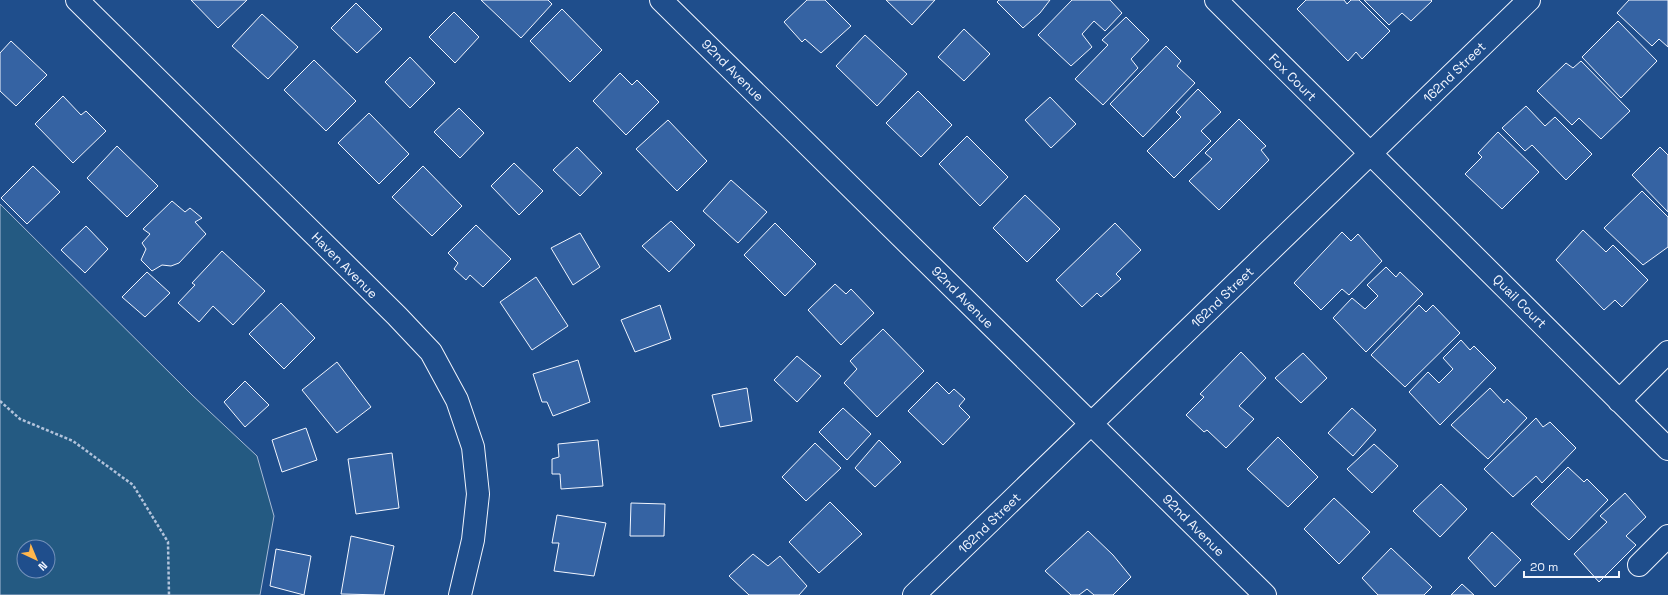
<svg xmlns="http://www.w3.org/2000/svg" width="1668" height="595" font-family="'Space Grotesk',sans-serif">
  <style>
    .green { fill: #245a82; stroke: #a8bbd7; fill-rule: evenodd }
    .building { fill: #3563a3; stroke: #f2f6ff }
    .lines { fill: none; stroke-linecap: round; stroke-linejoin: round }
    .minor-casing { stroke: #f2f6ff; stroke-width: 24 }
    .path { stroke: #b3c4dc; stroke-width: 2.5; stroke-dasharray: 3 2; stroke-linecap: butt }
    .minor { stroke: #1f4e8c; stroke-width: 22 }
    .labels { text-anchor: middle; stroke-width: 3; stroke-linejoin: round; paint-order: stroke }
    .street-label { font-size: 13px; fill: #f2f6ff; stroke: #1f4e8c }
  </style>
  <rect width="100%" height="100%" fill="#1f4e8c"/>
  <path class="green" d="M 0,204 L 193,396 L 257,456 L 274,516 L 260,595 L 0,595 ZM 24,547 L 48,547 L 48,571 L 24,571 Z"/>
  <path class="building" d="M 191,0 L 247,0 L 218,28 Z
    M 481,0 L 548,0 L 552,4 L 521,38 Z
    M 807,0 L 825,0 L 851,26 L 821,53 L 805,39 L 802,42 L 784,22 Z
    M 886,0 L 935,0 L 912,25 Z
    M 999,0 L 1050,0 L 1040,13 L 1023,28 L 997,2 Z
    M 1072,0 L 1110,0 L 1122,13 L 1105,31 L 1094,21 L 1082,34 L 1092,47 L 1071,66 L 1038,35 Z
    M 1306,0 L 1344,0 L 1347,4 L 1351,0 L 1359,0 L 1390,31 L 1362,59 L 1356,52 L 1348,61 L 1297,9 Z
    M 1364,0 L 1431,0 L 1432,1 L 1411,21 L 1402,13 L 1389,25 Z
    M 1629,0 L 1668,0 L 1668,47 L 1659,39 L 1652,46 L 1617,13 Z
    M 356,3 L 382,29 L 357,53 L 331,28 Z
    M 562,9 L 602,50 L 570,82 L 530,41 Z
    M 454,12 L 479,37 L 455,63 L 429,37 Z
    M 262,14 L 298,47 L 268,79 L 232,46 Z
    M 1126,17 L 1149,40 L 1131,59 L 1138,68 L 1103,105 L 1075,79 L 1108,45 L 1102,40 Z
    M 1618,21 L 1657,61 L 1621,98 L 1582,57 Z
    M 964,29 L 990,54 L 964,81 L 938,57 Z
    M 865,35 L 907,74 L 877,106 L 836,66 Z
    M 11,41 L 47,75 L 16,106 L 0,91 L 0,53 Z
    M 1166,46 L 1181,61 L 1177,66 L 1195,83 L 1143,137 L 1110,104 Z
    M 410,57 L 435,83 L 410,108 L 385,82 Z
    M 314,60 L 356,101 L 326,131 L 284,90 Z
    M 1581,61 L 1630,111 L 1601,139 L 1579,118 L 1572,125 L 1537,91 L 1566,63 L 1573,68 Z
    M 620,73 L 632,85 L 637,80 L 659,102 L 626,135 L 593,101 Z
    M 1198,89 L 1221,112 L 1201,131 L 1211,141 L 1174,178 L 1147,151 L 1181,117 L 1176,112 Z
    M 918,91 L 952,125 L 921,157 L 886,123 Z
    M 63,96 L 81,115 L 86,111 L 106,131 L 73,163 L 35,124 Z
    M 1050,97 L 1076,124 L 1051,148 L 1025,120 Z
    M 1526,106 L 1545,126 L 1555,117 L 1592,154 L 1566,180 L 1532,145 L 1525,151 L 1502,128 Z
    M 459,108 L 484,133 L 460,158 L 434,132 Z
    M 369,113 L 409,154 L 379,184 L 338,143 Z
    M 1239,119 L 1266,146 L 1261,150 L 1269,160 L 1219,210 L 1189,181 L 1212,159 L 1205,153 Z
    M 668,120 L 707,161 L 677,191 L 636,149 Z
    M 1498,132 L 1539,172 L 1502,209 L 1465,174 L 1482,157 L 1478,153 Z
    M 967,136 L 1008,177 L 980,206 L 939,164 Z
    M 117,146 L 158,186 L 127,217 L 87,178 Z
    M 577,147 L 602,173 L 580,196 L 553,170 Z
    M 1660,147 L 1668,155 L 1668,212 L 1632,175 Z
    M 514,163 L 543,191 L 519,215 L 491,186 Z
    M 33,166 L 60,192 L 27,224 L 1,198 Z
    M 423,166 L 462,206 L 432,236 L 392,197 Z
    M 731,180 L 767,212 L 738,243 L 703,211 Z
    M 1642,191 L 1668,217 L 1668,247 L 1643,265 L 1604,228 Z
    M 1025,195 L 1060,229 L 1027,262 L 993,228 Z
    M 172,201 L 185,212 L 190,208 L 202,218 L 195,222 L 206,234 L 179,263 L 171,266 L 162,265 L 152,271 L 141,260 L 146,249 L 142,243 L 150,234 L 143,229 Z
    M 671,221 L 695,245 L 669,272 L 642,246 Z
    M 775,223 L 816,264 L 785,296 L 744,255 Z
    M 1115,223 L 1141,250 L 1116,274 L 1121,279 L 1101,297 L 1097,293 L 1082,307 L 1056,280 Z
    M 476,225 L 511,259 L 483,287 L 470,275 L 466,280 L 454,269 L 458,263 L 448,253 Z
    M 86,226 L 108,249 L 85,273 L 61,250 Z
    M 1583,230 L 1606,252 L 1613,245 L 1648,280 L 1622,307 L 1615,300 L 1604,310 L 1556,260 Z
    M 1342,232 L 1351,241 L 1358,234 L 1382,261 L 1349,295 L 1342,289 L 1321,310 L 1294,283 Z
    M 580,233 L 600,267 L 573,285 L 551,248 Z
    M 222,251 L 265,291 L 233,325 L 213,306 L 199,322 L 178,303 L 195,285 L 192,283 Z
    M 1386,267 L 1396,277 L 1400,272 L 1423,294 L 1366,352 L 1333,318 L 1352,298 L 1365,309 L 1378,296 L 1367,285 Z
    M 147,272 L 170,293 L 145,317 L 122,297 Z
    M 536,277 L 568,326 L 532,350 L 500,302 Z
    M 835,284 L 846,294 L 851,289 L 874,313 L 841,345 L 808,310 Z
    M 281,303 L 315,338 L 284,369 L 249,334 Z
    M 660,305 L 671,339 L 635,352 L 621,320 Z
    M 1419,305 L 1426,312 L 1433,305 L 1460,333 L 1405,387 L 1371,355 Z
    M 883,329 L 924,371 L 877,417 L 844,383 L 857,369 L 850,361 Z
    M 1461,340 L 1470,350 L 1474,346 L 1496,368 L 1440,425 L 1409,392 L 1428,372 L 1439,383 L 1453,369 L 1443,358 Z
    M 1241,352 L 1266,378 L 1239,406 L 1254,419 L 1226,448 L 1207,430 L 1204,432 L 1186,415 L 1204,397 L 1200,394 Z
    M 1303,353 L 1327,378 L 1301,403 L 1275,378 Z
    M 797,356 L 821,376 L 797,402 L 774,380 Z
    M 578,360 L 590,402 L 553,416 L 547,402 L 542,402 L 533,374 Z
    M 337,362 L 371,407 L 337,433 L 302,390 Z
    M 245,381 L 269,405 L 245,427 L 224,402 Z
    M 937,382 L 949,394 L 954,389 L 965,399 L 959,406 L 970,417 L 943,445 L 908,411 Z
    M 747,388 L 752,421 L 720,427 L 712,395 Z
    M 1490,388 L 1504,403 L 1507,399 L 1527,418 L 1488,459 L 1451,425 Z
    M 843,408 L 871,434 L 847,460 L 819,432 Z
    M 1352,408 L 1376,430 L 1353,456 L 1328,433 Z
    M 1536,418 L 1543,427 L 1550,422 L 1576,448 L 1542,483 L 1536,476 L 1513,497 L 1484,469 Z
    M 306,428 L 317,460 L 282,472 L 272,440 Z
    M 1278,437 L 1318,477 L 1288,507 L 1247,469 Z
    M 598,440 L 603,486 L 561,489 L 560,474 L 552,474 L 552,459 L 559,457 L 558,444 Z
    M 879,440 L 901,462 L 875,487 L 855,468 Z
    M 815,443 L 841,468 L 806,501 L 782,477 Z
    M 1374,444 L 1398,466 L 1372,493 L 1347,469 Z
    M 392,453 L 399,508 L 356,514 L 348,459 Z
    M 1568,467 L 1584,482 L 1587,479 L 1608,500 L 1569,540 L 1531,504 Z
    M 1441,484 L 1467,509 L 1440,537 L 1413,511 Z
    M 1625,493 L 1646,517 L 1626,536 L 1636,545 L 1599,582 L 1574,554 L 1607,522 L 1600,516 Z
    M 1334,498 L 1370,532 L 1339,564 L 1304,529 Z
    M 830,502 L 862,534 L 819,573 L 789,542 Z
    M 631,503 L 665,504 L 664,536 L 630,536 Z
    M 557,515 L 606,523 L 594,576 L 554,571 L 559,543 L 552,543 Z
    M 1088,531 L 1113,555 L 1131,577 L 1113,595 L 1094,595 L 1087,589 L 1079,595 L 1071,595 L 1045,571 Z
    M 1492,532 L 1521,560 L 1495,587 L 1468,558 Z
    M 351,536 L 394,546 L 384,595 L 341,594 Z
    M 1391,548 L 1432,587 L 1424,595 L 1378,595 L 1362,578 Z
    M 276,549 L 311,556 L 304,595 L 270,586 Z
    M 753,554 L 768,566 L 780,556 L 807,586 L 799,595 L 749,595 L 729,576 Z
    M 1462,584 L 1474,595 L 1451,595 Z"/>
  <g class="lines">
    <g class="minor-casing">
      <path id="minor" d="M 77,0 L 397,316 L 431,352 L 457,400 L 473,447 L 478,494 L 473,540 L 460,595
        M 661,0 L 1265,595
        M 1216,0 L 1668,449
        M 1619,401 L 1668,352
        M 1639,565 L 1668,536
        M 914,595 L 1529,0"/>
    </g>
    <path class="path" d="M 0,401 L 20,419 L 73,441 L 133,485 L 168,542 L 169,595"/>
    <use href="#minor" class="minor"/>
  </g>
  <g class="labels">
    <g class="street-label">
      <text transform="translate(733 70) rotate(45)" y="5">92nd Avenue</text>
      <text transform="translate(1454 72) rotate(-44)" y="5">162nd Street</text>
      <text transform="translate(1293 77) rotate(45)" y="5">Fox Court</text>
      <text transform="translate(345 265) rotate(45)" y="5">Haven Avenue</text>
      <text transform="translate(963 297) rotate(45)" y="5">92nd Avenue</text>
      <text transform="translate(1222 297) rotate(-44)" y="5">162nd Street</text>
      <text transform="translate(1520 301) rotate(45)" y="5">Quail Court</text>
      <text transform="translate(989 523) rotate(-44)" y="5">162nd Street</text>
      <text transform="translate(1194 525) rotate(45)" y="5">92nd Avenue</text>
    </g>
  </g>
  <g transform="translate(36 559) rotate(136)"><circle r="19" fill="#1f4e8c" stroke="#7391ba"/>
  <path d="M0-3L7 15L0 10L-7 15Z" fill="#ffb74d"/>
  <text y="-6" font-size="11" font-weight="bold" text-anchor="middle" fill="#f2f6ff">N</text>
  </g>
  <path d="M1524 571v6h95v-6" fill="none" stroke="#f2f6ff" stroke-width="2"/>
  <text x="1530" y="571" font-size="12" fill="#f2f6ff" stroke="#1f4e8c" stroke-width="3" paint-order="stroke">20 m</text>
</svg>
